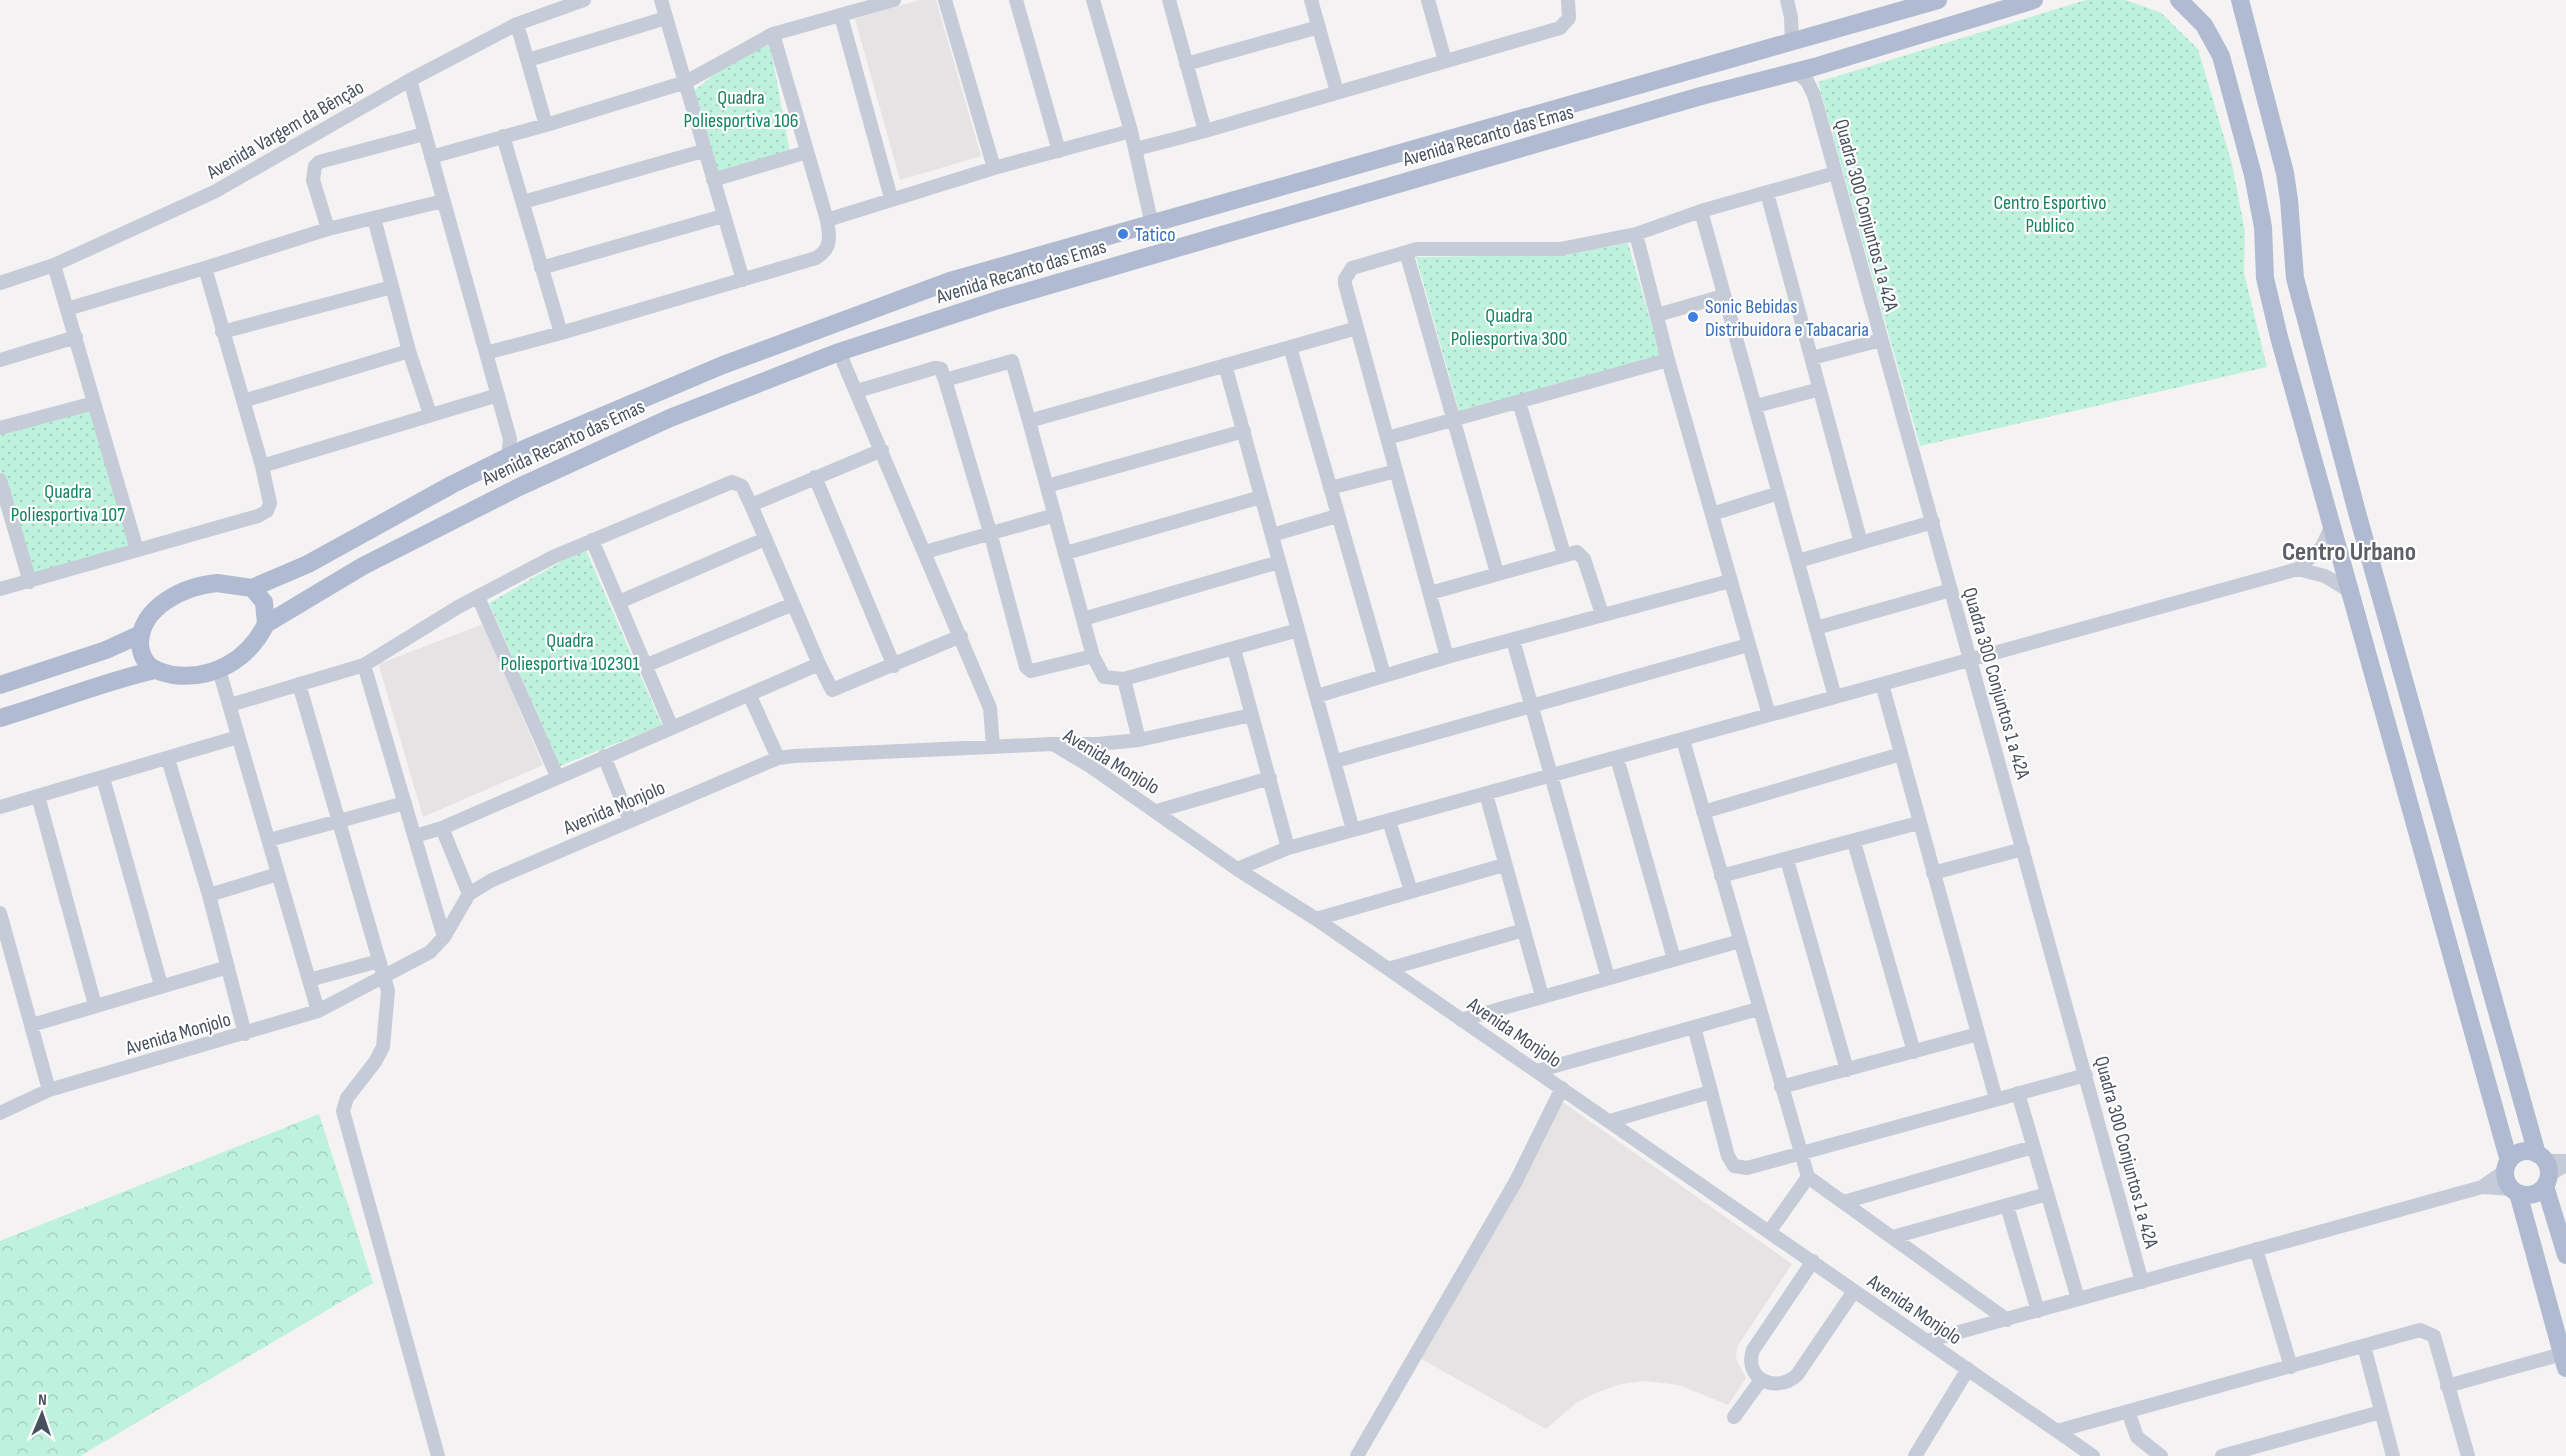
<svg xmlns="http://www.w3.org/2000/svg" width="2566" height="1456" font-family="'Sofia Sans Condensed',sans-serif">
  <style>
    .education { fill: #e5e3e4 }
    .forest { fill: url(#forest-crowns) }
    .park { fill: url(#park-dots) }
    .lines { fill: none; stroke-linecap: round; stroke-linejoin: round }
    .minor { stroke: #c5cbd7; stroke-width: 14 }
    .major { stroke: #b0bbd1; stroke-width: 18 }
    .shop-dot { fill: #3f7fe0; stroke: #fff; stroke-width: 2 }
    .labels { text-anchor: middle; stroke-width: 4.5; stroke-linejoin: round; paint-order: stroke }
    .park-label { font-size: 20px; fill: #13825e; stroke: #fff }
    .street-label { font-size: 20px; fill: #485160; stroke: #fff }
    .shop-label { font-size: 20px; fill: #366cbe; stroke: #fff; text-anchor: start }
    .district-label { font-size: 26px; font-weight: bold; fill: #5e6067; stroke: #fff }
  </style>
  <defs>
    <pattern id="forest-crowns" width="20" height="18" patternUnits="userSpaceOnUse" patternTransform="scale(1.5)"><rect width="20" height="18" fill="#bff2dc"/><path d="M2 6a3 3 0 1 1 6 0M12 15a3 3 0 1 1 6 0" fill="none" stroke="#a6d1bf"/></pattern>
    <pattern id="park-dots" width="8" height="8" patternUnits="userSpaceOnUse" patternTransform="scale(1.5)"><rect width="8" height="8" fill="#bff2dc"/><path d="M2 2h.1M6 6h.1" fill="none" stroke="#a6d1bf" stroke-width="1.8" stroke-linecap="round"/></pattern>
  </defs>
  <rect width="100%" height="100%" fill="#f4f2f2"/>
  <path class="education" d="M 919,0 L 936,0 L 981,156 L 900,180 L 855,19 Z
    M 483,624 L 543,765 L 423,817 L 379,666 L 381,663 Z
    M 1561,1101 L 1792,1264 L 1737,1347 L 1736,1359 L 1746,1378 L 1728,1405 L 1679,1385 L 1646,1381 L 1621,1384 L 1593,1394 L 1576,1403 L 1546,1429 L 1418,1357 Z"/>
  <path class="forest" d="M 319,1114 L 373,1283 L 80,1456 L 0,1456 L 0,1241 Z"/>
  <path class="park" d="M 2086,0 L 2125,0 L 2160,12 L 2198,49 L 2232,164 L 2245,232 L 2244,273 L 2267,367 L 1920,446 L 1818,82 Z
    M 770,45 L 790,152 L 716,175 L 694,91 L 733,59 Z
    M 1628,243 L 1661,357 L 1459,411 L 1416,257 L 1562,255 Z
    M 98,398 L 138,543 L 29,576 L 0,469 L 0,424 Z
    M 585,548 L 662,725 L 560,766 L 489,603 Z"/>
  <g class="lines">
    <path class="minor" d="M 661,0 L 743,280
      M 945,0 L 994,168
      M 1016,0 L 1059,151
      M 1093,0 L 1131,131 L 1152,225
      M 1169,0 L 1205,131
      M 1311,0 L 1337,92
      M 1428,0 L 1445,61
      M 1787,0 L 1791,17 L 1792,41
      M 841,16 L 891,198
      M 517,24 L 546,125
      M 528,60 L 666,18
      M 1186,64 L 1319,27
      M 1796,72 L 1807,81 L 1814,95 L 2142,1282
      M 410,80 L 510,439 L 508,457
      M 503,136 L 561,333
      M 1136,149 L 1205,131 L 1560,28 L 1569,18 L 1568,0
      M 431,157 L 546,125 L 686,82 L 773,34 L 894,0
      M 713,180 L 807,152
      M 1767,193 L 1861,543
      M 523,202 L 703,151
      M 1701,211 L 1835,697
      M 374,218 L 409,351 L 430,414
      M 827,220 L 994,168 L 1131,131
      M 328,229 L 313,180 L 315,166 L 319,162 L 424,134
      M 1636,234 L 1668,360 L 1769,715
      M 1406,252 L 1497,573
      M 54,265 L 137,550
      M 541,268 L 723,216
      M 0,283 L 54,265 L 214,192 L 410,80 L 517,24 L 584,0
      M 67,309 L 205,268 L 328,229 L 443,201
      M 1657,315 L 1723,296
      M 1357,328 L 1447,657
      M 222,332 L 392,287
      M 1290,347 L 1384,675
      M 839,352 L 990,708 L 993,747
      M 486,353 L 561,333 L 816,258 C 832,248 830,237 827,220 L 773,34
      M 1812,358 L 1881,340
      M 0,360 L 76,337
      M 1225,365 L 1353,830
      M 945,380 L 990,532 L 1026,667 L 1031,671 L 1093,656
      M 857,391 L 935,368 L 941,369 L 945,380 L 1012,361 L 1029,421 L 1357,328 L 1345,284 L 1345,279 L 1352,268 L 1417,249 L 1560,249 L 1636,234 L 1701,211 L 1835,173
      M 243,401 L 409,351
      M 1519,402 L 1564,554
      M 1756,406 L 1820,389
      M 1029,421 L 1093,656 L 1104,677 L 1124,679 L 1298,630
      M 0,428 L 94,403
      M 1387,438 L 1668,360
      M 262,466 L 498,395
      M 815,477 L 894,666
      M 0,480 L 30,582
      M 1047,486 L 1244,431
      M 1330,488 L 1396,471
      M 751,505 L 882,450
      M 1712,514 L 1779,493
      M 1272,535 L 1337,516
      M 592,540 L 672,728
      M 925,552 L 1055,515
      M 1066,553 L 1261,497
      M 1798,561 L 1933,522
      M 2298,569 L 2322,547 L 2331,527
      M 0,589 L 258,516 L 267,511 L 270,503 L 262,466 L 205,268
      M 1430,593 L 1577,552 L 1584,559 L 1602,614
      M 478,597 L 557,776
      M 619,602 L 765,539
      M 1083,619 L 1279,562
      M 1816,628 L 1951,590
      M 1513,640 L 1608,978
      M 1234,649 L 1288,848
      M 364,665 L 444,937
      M 647,665 L 793,604
      M 219,670 L 318,1011
      M 1124,679 L 1139,740
      M 299,684 L 388,991 L 383,1047 L 375,1062 L 347,1098 L 343,1111 L 438,1456
      M 1882,684 L 1996,1099
      M 750,696 L 778,758
      M 1317,696 L 1447,657 L 1730,581
      M 230,705 L 364,665 L 458,607 L 553,557 L 732,482 L 742,486 L 751,505 L 819,664 L 832,690 L 961,636
      M 1683,740 L 1808,1177 L 2007,1320
      M 1055,744 L 1098,744 L 1139,740 L 1251,715
      M 604,756 L 630,821
      M 1617,758 L 1674,959
      M 168,759 L 209,895 L 245,1034
      M 1336,761 L 1748,645
      M 103,778 L 161,985
      M 1486,794 L 1542,996
      M 38,796 L 95,1005
      M 0,807 L 238,737
      M 1157,811 L 1270,778
      M 1703,812 L 1901,754
      M 1389,821 L 1411,891
      M 442,828 L 469,894
      M 415,836 L 442,828 L 819,664
      M 269,840 L 405,803
      M 1854,842 L 1914,1052
      M 1787,860 L 1847,1070
      M 1237,869 L 1288,848 L 2298,569 L 2325,576 L 2348,590
      M 1933,873 L 2023,849
      M 1721,876 L 1918,823
      M 209,895 L 278,874
      M 0,913 L 49,1090
      M 1316,919 L 1504,865
      M 1388,969 L 1524,930
      M 309,980 L 379,961
      M 1758,1009 L 1694,1027 L 1728,1156 L 1734,1166 L 1747,1168 L 2086,1075
      M 1461,1020 L 1740,941
      M 32,1025 L 228,967
      M 1537,1071 L 1694,1027
      M 1781,1087 L 1978,1034
      M 2018,1093 L 2078,1299
      M 0,1113 L 49,1090 L 318,1011 L 430,952 L 444,937 L 469,894 L 492,880 L 778,758 L 794,756 L 1053,744 L 1090,766 L 1237,869 L 1316,919 L 2093,1456
      M 1610,1121 L 1710,1092
      M 2545,1161 L 2566,1161
      M 2549,1175 L 2566,1165
      M 2482,1187 L 2512,1189
      M 1844,1202 L 2033,1147
      M 2007,1206 L 2038,1311
      M 1769,1232 L 1808,1177
      M 1893,1237 L 2047,1194
      M 2256,1249 L 2291,1367
      M 1813,1261 L 1753,1350 C 1743,1379 1776,1394 1797,1375 L 1854,1291
      M 1927,1341 L 2482,1187 L 2505,1171
      M 2364,1346 L 2393,1456
      M 2447,1386 L 2562,1354
      M 2128,1411 L 2137,1437 L 2161,1456
      M 1734,1417 L 1761,1380
      M 2057,1431 L 2420,1330 L 2434,1336 L 2468,1456
      M 1357,1456 L 1516,1181 L 1562,1088
      M 1915,1456 L 1968,1369
      M 2222,1456 L 2381,1412"/>
    <path class="major" d="M 2179,0 L 2204,25 L 2221,56 L 2253,175 L 2263,227 L 2265,278 L 2279,337 L 2509,1161
      M 2240,0 L 2285,173 L 2289,200 L 2295,278 L 2358,516 L 2537,1154
      M 217,583 L 252,588 L 264,602 L 266,624 C 248,660 213,680 173,675 C 164,673 154,671 148,664 C 143,659 140,650 140,643 C 141,606 185,586 217,583 Z
      M 252,588 L 308,564 L 453,484 L 524,449 L 723,365 L 950,281 L 1938,0
      M 266,624 L 363,566 L 519,487 L 670,418 L 839,352 L 998,300 L 1701,96 L 1814,67 L 2034,0
      M 0,685 L 106,650 L 141,634
      M 0,718 C 52,703 102,682 155,670
      M2505 1173a22 22 0 1 1 44 0a22 22 0 1 1-44 0Z
      M 2545,1186 L 2566,1255
      M 2518,1193 L 2566,1368"/>
  </g>
  <g class="shop-dot">
    <circle cx="1123" cy="234" r="6"/>
    <circle cx="1693" cy="317" r="6"/>
  </g>
  <g class="labels">
    <g class="park-label">
      <text x="741" y="104">Quadra<tspan x="741" dy="23">Poliesportiva 106</tspan></text>
      <text x="2050" y="209">Centro Esportivo<tspan x="2050" dy="23">Publico</tspan></text>
      <text x="1509" y="322">Quadra<tspan x="1509" dy="23">Poliesportiva 300</tspan></text>
      <text x="68" y="498">Quadra<tspan x="68" dy="23">Poliesportiva 107</tspan></text>
      <text x="570" y="647">Quadra<tspan x="570" dy="23">Poliesportiva 102301</tspan></text>
    </g>
    <g class="street-label">
      <text transform="translate(285 129) rotate(-30)" y="7">Avenida Vargem da Bênção</text>
      <text transform="translate(1488 135) rotate(-16)" y="7">Avenida Recanto das Emas</text>
      <text transform="translate(1867 215) rotate(75)" y="7">Quadra 300 Conjuntos 1 a 42A</text>
      <text transform="translate(1021 271) rotate(-17)" y="7">Avenida Recanto das Emas</text>
      <text transform="translate(563 442) rotate(-25)" y="7">Avenida Recanto das Emas</text>
      <text transform="translate(1997 683) rotate(74)" y="7">Quadra 300 Conjuntos 1 a 42A</text>
      <text transform="translate(1112 761) rotate(31)" y="7">Avenida Monjolo</text>
      <text transform="translate(614 807) rotate(-23)" y="7">Avenida Monjolo</text>
      <text transform="translate(1515 1032) rotate(34)" y="7">Avenida Monjolo</text>
      <text transform="translate(178 1033) rotate(-16)" y="7">Avenida Monjolo</text>
      <text transform="translate(2127 1152) rotate(75)" y="7">Quadra 300 Conjuntos 1 a 42A</text>
      <text transform="translate(1915 1309) rotate(34)" y="7">Avenida Monjolo</text>
    </g>
    <g class="shop-label">
      <text x="1135" y="241">Tatico</text>
      <text x="1705" y="313">Sonic Bebidas<tspan x="1705" dy="23">Distribuidora e Tabacaria</tspan></text>
    </g>
    <g class="district-label">
      <text x="2349" y="560">Centro Urbano</text>
    </g>
  </g>
  <g transform="translate(42 1414) rotate(2)" stroke="#ffffff" stroke-width="4.5" paint-order="stroke">
  <path d="M0-4.5L10 22L0 15L-10 22Z" fill="#485160"/>
  <text y="-9" font-size="16" font-weight="bold" text-anchor="middle" fill="#485160">N</text>
  </g>
</svg>
